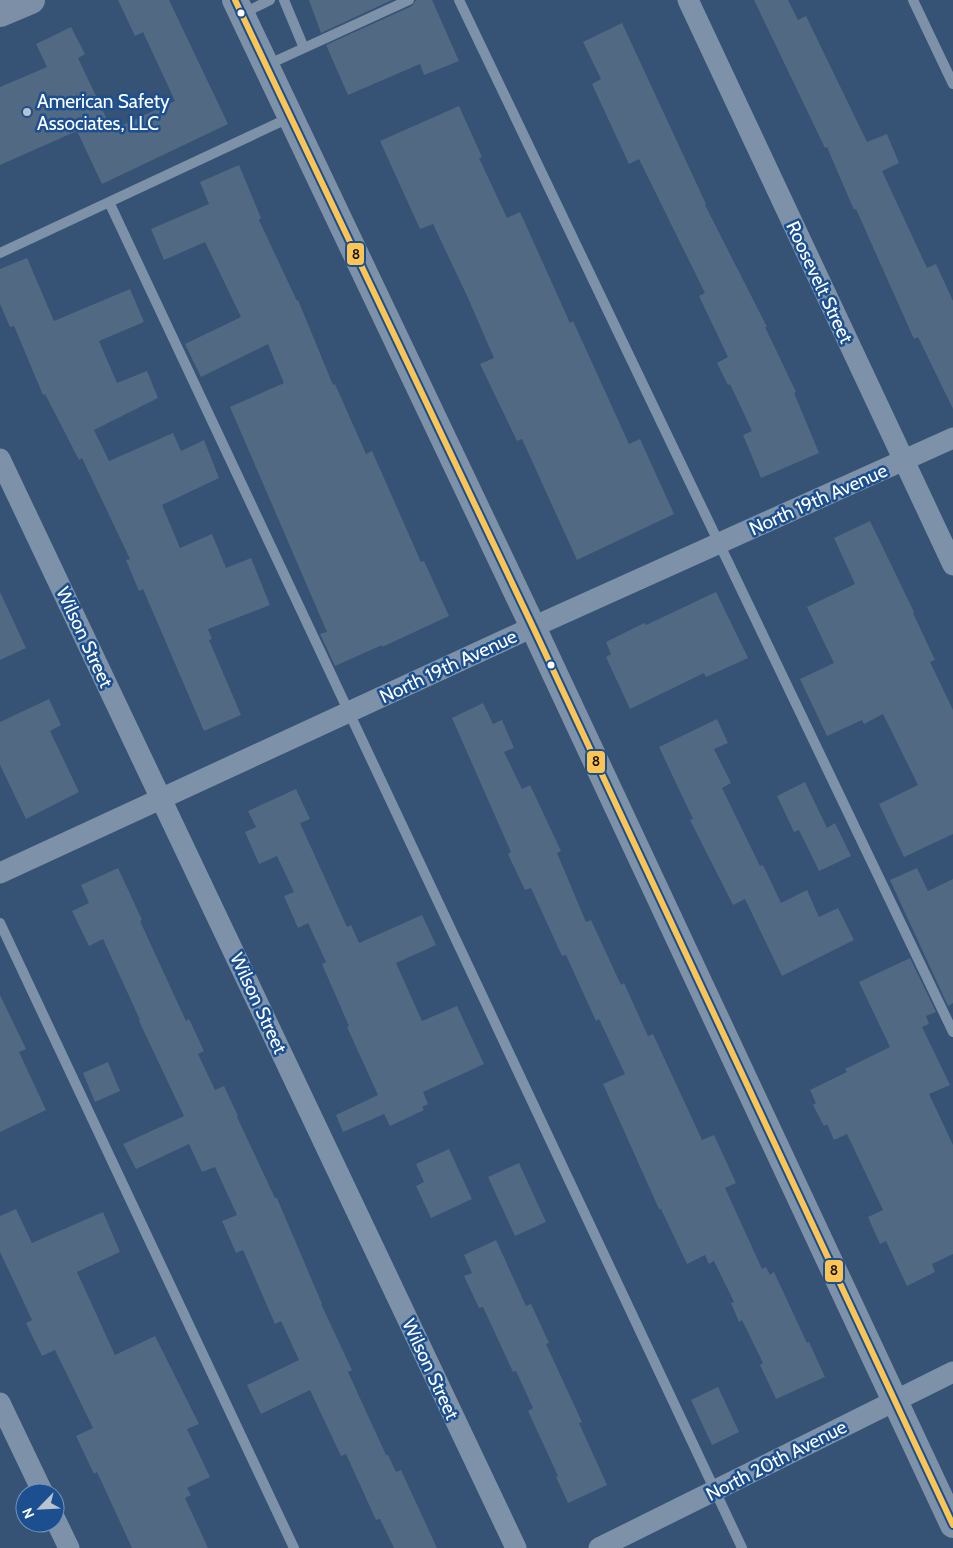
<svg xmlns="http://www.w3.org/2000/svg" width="953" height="1548" font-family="Cabin,sans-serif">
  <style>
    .building { fill: #526984 }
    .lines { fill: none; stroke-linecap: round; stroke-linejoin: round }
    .service { stroke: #7d92a8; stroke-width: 10 }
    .minor { stroke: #7d92a8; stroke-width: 21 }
    .tertiary { stroke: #7d92a8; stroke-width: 26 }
    .primary { stroke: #7d8ea7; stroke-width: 28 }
    .bus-1-casing { stroke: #1b4f8f; stroke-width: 10 }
    .bus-1 { stroke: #fcc553; stroke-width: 6 }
    .bus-dot { fill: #fff; stroke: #1b4f8f; stroke-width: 2 }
    .poi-dot { fill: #b9c2ce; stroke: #1b4f8f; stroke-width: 2 }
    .labels { text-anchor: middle; stroke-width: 5; stroke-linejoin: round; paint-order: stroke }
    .poi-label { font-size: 19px; fill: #fff; stroke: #1b4f8f; text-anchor: start }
    .street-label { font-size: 19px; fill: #fff; stroke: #1b4f8f }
    .line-badge { stroke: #1b4f8f; stroke-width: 2 }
    .pale-badge-label { font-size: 14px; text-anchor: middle; font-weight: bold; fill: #111 }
  </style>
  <rect width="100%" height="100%" fill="#365274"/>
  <path class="building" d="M 118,0 L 169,0 L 228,124 L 102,184 L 77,131 L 0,165 L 0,87 L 47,67 L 36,44 L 71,27 L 85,54 L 78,58 L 112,130 L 175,101 L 143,32 L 135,36 Z
    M 309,0 L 392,0 L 321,33 Z
    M 416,0 L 432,0 L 459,61 L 424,75 L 420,64 L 348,95 L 326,45 L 412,6 Z
    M 754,0 L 788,0 L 798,20 L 806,16 L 867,142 L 887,134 L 899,163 L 882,171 L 927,268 L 936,264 L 953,301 L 953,409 L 918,337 L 914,339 L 856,209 L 854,210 L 827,147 L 825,148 Z
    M 622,23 L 706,204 L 705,205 L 767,327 L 765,327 L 796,392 L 794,393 L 819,453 L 761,478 L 743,435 L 752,431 L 730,384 L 728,385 L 717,363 L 728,357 L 699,296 L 705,293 L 639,159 L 629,164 L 592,84 L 601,79 L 583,42 Z
    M 459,106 L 482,157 L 479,158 L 507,218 L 520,212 L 570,323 L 573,321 L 629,444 L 640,439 L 674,514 L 577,560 L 522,439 L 517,441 L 480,364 L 494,358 L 468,298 L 433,224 L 420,229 L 380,141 Z
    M 239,165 L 261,218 L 259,220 L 297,301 L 298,300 L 333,385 L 335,384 L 366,454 L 372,451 L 421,562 L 424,561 L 449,616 L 382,647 L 382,645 L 335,666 L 320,634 L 327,632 L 230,407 L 284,383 L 268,344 L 201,377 L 185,344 L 241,317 L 205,242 L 164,260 L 151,229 L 209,204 L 200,182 Z
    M 27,258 L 54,321 L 130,289 L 144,322 L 99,341 L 117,383 L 147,371 L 158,398 L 94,430 L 109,461 L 173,433 L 181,451 L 204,440 L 219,478 L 162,505 L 180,548 L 212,534 L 226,568 L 251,558 L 270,605 L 208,629 L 212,639 L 209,640 L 241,715 L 204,731 L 143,589 L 139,591 L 126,560 L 130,559 L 82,458 L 79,460 L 45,394 L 43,395 L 14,326 L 10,327 L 0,304 L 0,269 Z
    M 870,521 L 914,612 L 913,613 L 935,660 L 930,662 L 953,710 L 953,834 L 904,857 L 879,804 L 918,785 L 883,714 L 864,724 L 862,720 L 827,736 L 800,679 L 834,663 L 807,607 L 855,584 L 834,538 Z
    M 0,592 L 26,648 L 0,660 Z
    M 716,592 L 748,658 L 706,677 L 704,673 L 630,709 L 606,657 L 611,654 L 606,642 L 644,623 L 646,625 Z
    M 49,699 L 61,725 L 50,731 L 79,792 L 26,819 L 0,765 L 0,722 Z
    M 483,703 L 493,724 L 502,720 L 514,748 L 504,752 L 522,789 L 530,785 L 561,851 L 557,853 L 586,922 L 591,920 L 621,985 L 624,983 L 648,1036 L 653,1034 L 702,1140 L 714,1135 L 736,1183 L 725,1188 L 762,1269 L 766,1267 L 770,1275 L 774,1272 L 807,1343 L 809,1342 L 825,1377 L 776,1399 L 760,1365 L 763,1363 L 742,1320 L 739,1322 L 731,1303 L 734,1302 L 714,1261 L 709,1264 L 705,1255 L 687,1264 L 661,1209 L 659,1209 L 603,1084 L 625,1074 L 599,1019 L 596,1021 L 566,955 L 562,956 L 531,888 L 525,890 L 508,854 L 511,852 L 452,718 Z
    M 717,719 L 728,743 L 714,749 L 731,783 L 722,788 L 760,866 L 763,865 L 781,903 L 807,890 L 819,917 L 838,908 L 854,940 L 782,976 L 745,899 L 733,905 L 690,820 L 693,819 L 659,747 Z
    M 805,782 L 827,828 L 835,823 L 851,856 L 819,871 L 799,830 L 794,832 L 777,796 Z
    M 296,789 L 310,819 L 300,823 L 347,927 L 351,925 L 359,943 L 422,915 L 436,945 L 396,963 L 422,1021 L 457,1006 L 484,1064 L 423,1092 L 428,1104 L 422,1107 L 424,1110 L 390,1126 L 384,1114 L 343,1132 L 336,1115 L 378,1095 L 347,1027 L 349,1026 L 322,964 L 326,962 L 308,923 L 298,928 L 284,896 L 294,892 L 277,856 L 259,864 L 245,832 L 256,827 L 248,811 Z
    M 118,868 L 142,920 L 140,921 L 186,1021 L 189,1019 L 204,1051 L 198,1054 L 215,1090 L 224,1086 L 238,1116 L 237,1117 L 275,1198 L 277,1198 L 322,1304 L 321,1304 L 352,1370 L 348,1372 L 386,1455 L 388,1455 L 396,1472 L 401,1470 L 437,1548 L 394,1548 L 380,1519 L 376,1520 L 346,1454 L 341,1456 L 310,1390 L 261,1414 L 247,1385 L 299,1360 L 281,1321 L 275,1324 L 243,1250 L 236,1253 L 222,1221 L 237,1215 L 215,1167 L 202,1172 L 189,1144 L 136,1169 L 123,1144 L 184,1116 L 139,1021 L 140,1020 L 103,939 L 89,946 L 72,911 L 89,903 L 81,885 Z
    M 917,868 L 928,891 L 953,879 L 953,1003 L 948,1006 L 890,880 Z
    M 910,958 L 936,1012 L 926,1016 L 929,1024 L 922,1027 L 950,1085 L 929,1094 L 953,1145 L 953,1254 L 932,1264 L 935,1272 L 907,1286 L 886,1241 L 880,1244 L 868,1217 L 883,1210 L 847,1134 L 834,1140 L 827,1124 L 824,1126 L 813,1105 L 816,1103 L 810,1090 L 847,1072 L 845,1069 L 890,1047 L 859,982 Z
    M 0,995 L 26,1049 L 19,1052 L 46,1110 L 0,1132 Z
    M 108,1062 L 120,1091 L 95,1102 L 83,1073 Z
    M 449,1149 L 472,1199 L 431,1218 L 416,1186 L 424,1182 L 416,1164 Z
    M 519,1163 L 546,1222 L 515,1236 L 488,1177 Z
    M 16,1209 L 32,1243 L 103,1212 L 120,1252 L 77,1272 L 115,1355 L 155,1336 L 199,1424 L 187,1429 L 210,1477 L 187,1488 L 191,1495 L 185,1498 L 208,1548 L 132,1548 L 97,1472 L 94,1474 L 76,1436 L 93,1428 L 55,1350 L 42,1356 L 26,1323 L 32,1320 L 0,1252 L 0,1216 Z
    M 496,1240 L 526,1306 L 531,1304 L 549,1343 L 546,1344 L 582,1422 L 579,1423 L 607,1485 L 568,1503 L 556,1477 L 558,1476 L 528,1411 L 533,1408 L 516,1371 L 513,1372 L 483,1307 L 479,1308 L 464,1276 L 472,1273 L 464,1255 Z
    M 718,1387 L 739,1432 L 712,1445 L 691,1400 Z"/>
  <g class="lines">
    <path class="service" d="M 284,0 L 304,48
      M 459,0 L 953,1032
      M 913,0 L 953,84
      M 242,14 L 270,0
      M 267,65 L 409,0
      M 109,202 L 742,1548
      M 0,253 L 291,117
      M 0,923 L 294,1548"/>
    <path class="minor" d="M 688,0 L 953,565
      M 0,459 L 516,1548
      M 0,873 L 533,627 L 953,438
      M 0,1403 L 43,1493
      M 55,1519 L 69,1548
      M 599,1548 L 953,1372"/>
    <path class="tertiary" d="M 235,0 L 533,627 L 953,1525"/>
    <path class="primary" d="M 0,13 L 31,0"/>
    <g class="bus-1-casing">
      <path id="bus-1" d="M 235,0 L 533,627 L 953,1525"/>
    </g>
    <use href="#bus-1" class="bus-1"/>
  </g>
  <g class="bus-dot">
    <circle cx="241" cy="13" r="4.5"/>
    <circle cx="551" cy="665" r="4.5"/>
  </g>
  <circle class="poi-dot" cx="27" cy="112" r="5"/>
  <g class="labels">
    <g class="poi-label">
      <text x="37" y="108">American Safety<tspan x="37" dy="22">Associates, LLC</tspan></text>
    </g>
    <g class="street-label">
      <text transform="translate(820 282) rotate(65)" y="7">Roosevelt Street</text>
      <text transform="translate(818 499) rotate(-24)" y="7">North 19th Avenue</text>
      <text transform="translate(85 637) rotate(65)" y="7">Wilson Street</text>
      <text transform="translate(448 666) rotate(-25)" y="7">North 19th Avenue</text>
      <text transform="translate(259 1003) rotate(65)" y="7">Wilson Street</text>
      <text transform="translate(431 1369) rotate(65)" y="7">Wilson Street</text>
      <text transform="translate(776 1460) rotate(-27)" y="7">North 20th Avenue</text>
    </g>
  </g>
  <g class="line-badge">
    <rect x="346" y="242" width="19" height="24" rx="5" fill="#fcc553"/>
    <rect x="586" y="750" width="20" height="24" rx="5" fill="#fcc553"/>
    <rect x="824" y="1259" width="20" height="24" rx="5" fill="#fcc553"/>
  </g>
  <g class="pale-badge-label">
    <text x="356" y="259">8</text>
    <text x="596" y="766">8</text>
    <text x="834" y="1275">8</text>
  </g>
  <g transform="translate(40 1508) rotate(246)"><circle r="24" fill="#1b4f8f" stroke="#7695bc"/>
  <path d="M0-4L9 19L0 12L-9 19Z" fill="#b9c2ce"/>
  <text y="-8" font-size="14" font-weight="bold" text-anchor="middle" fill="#ffffff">N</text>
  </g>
</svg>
